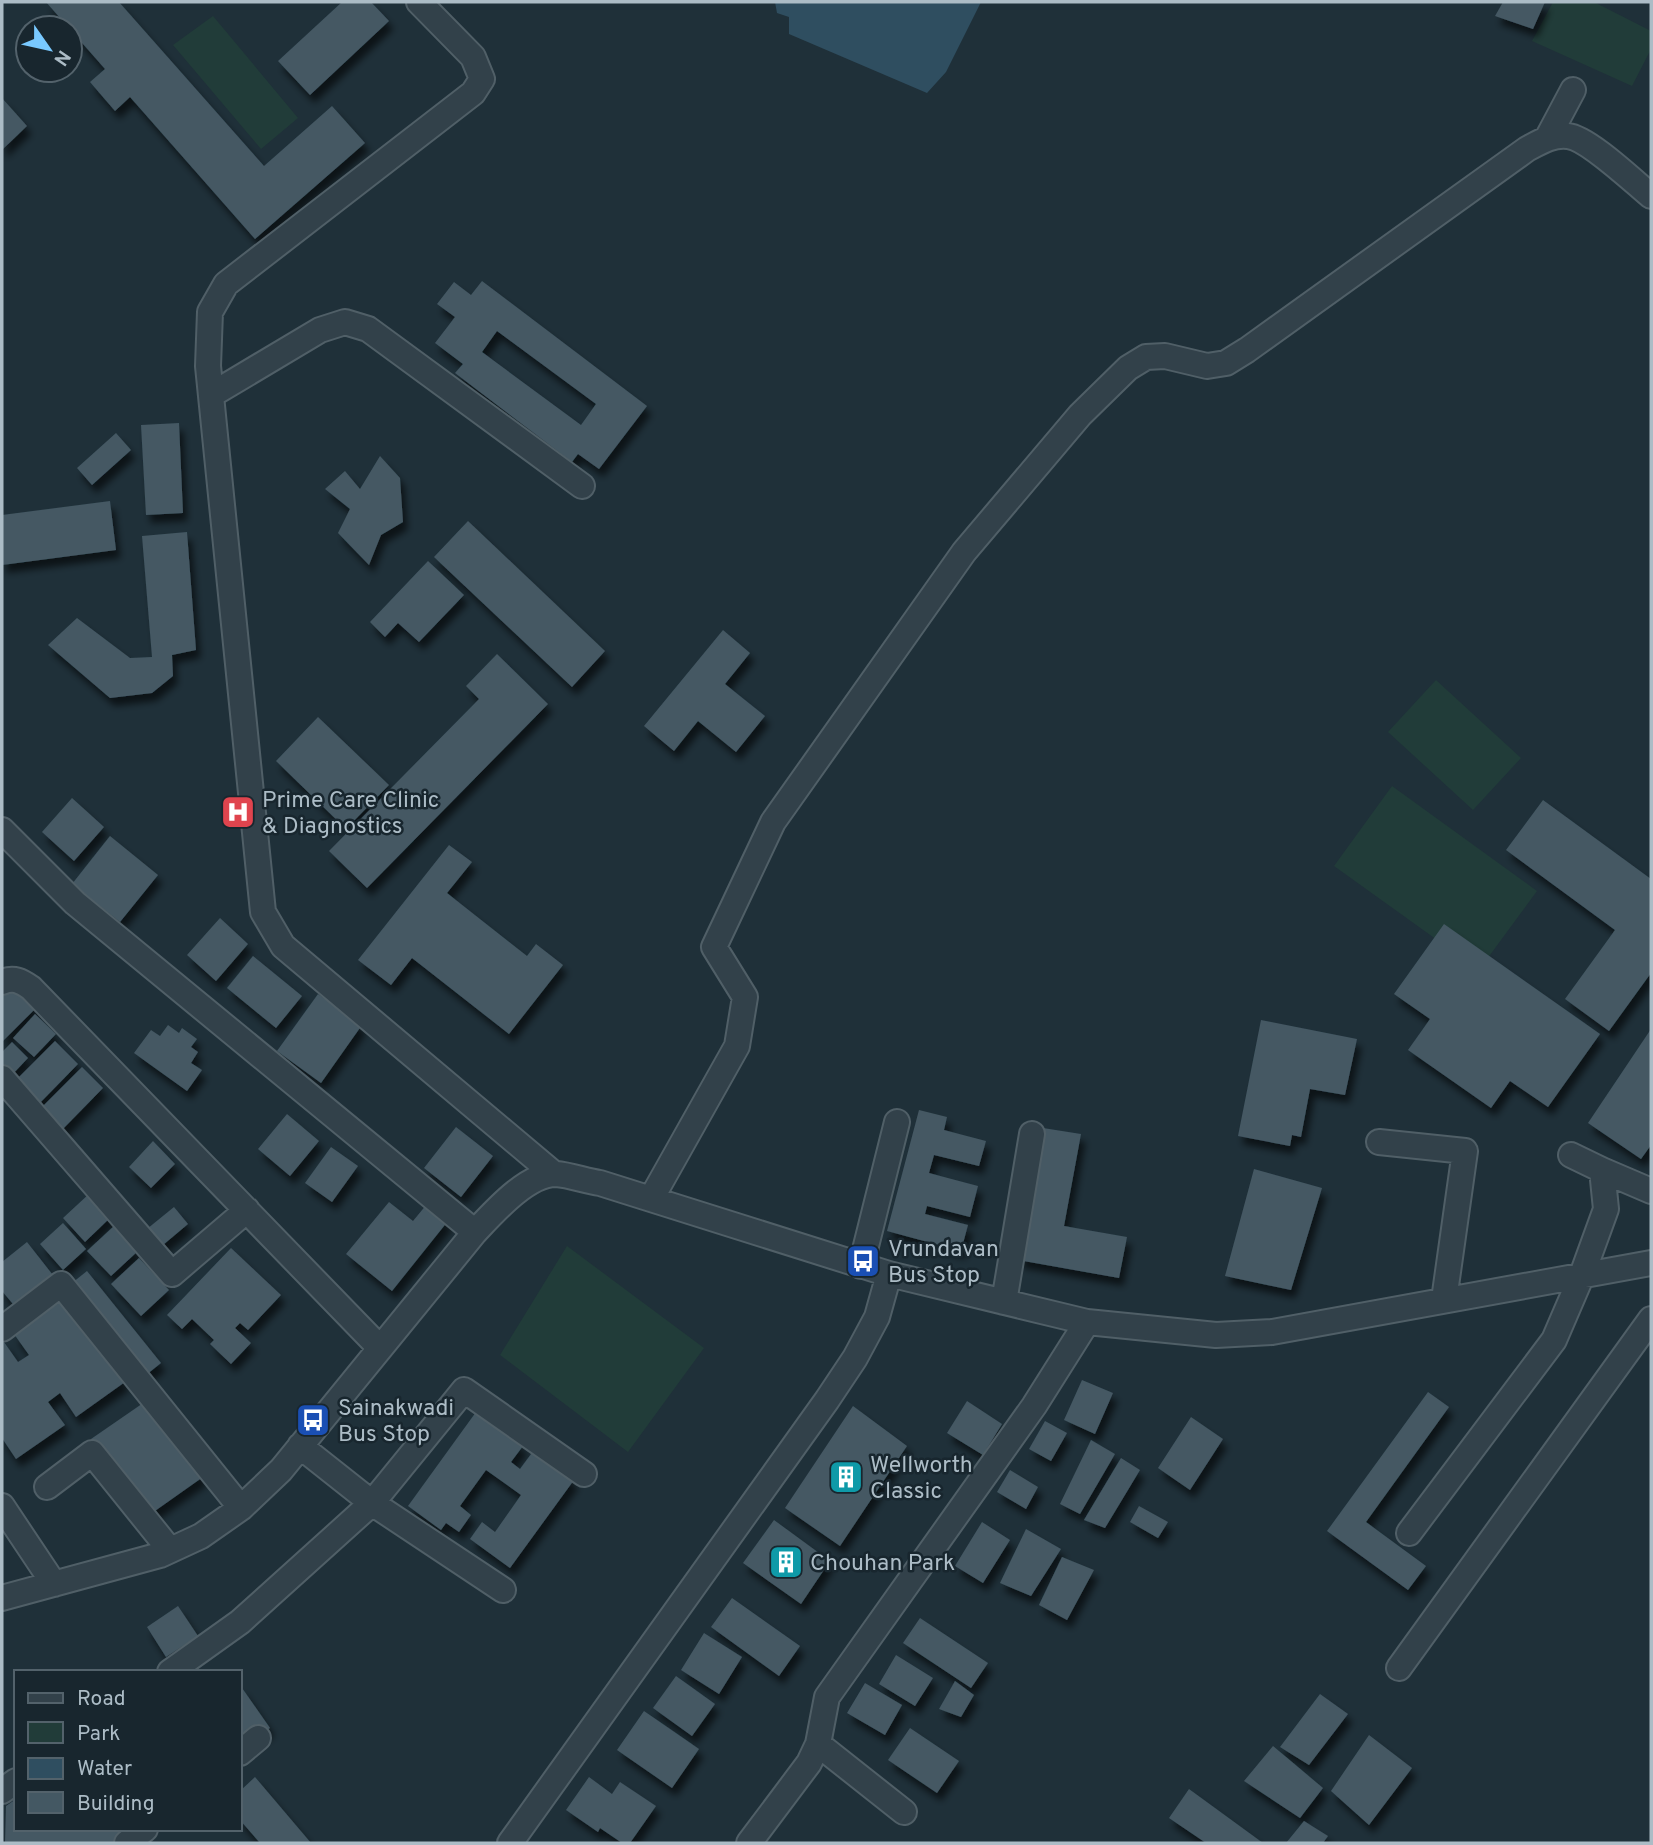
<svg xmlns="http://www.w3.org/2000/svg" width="1653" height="1845" font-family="Overpass,sans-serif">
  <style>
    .green { fill: #213c39 }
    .water { fill: #2f4e60 }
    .building { fill: #445863; fill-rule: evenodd; filter: url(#shadow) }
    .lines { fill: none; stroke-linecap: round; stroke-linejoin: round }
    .minor-casing { stroke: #505f67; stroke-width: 28 }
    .minor { stroke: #32414a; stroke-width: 24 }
    .labels { text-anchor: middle; stroke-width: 5; stroke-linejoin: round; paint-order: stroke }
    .poi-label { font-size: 23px; fill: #acbcc6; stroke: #18262e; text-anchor: start }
  </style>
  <defs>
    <filter id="shadow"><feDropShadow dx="4.5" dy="8" stdDeviation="3.5" flood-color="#0009"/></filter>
  </defs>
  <rect width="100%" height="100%" fill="#1f3039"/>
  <path class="green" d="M 1553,2 L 1594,2 L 1651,31 L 1651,49 L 1632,86 L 1532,41 Z
    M 213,16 L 298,118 L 261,149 L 173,45 Z
    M 1436,680 L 1521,758 L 1473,810 L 1388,732 Z
    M 1392,786 L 1537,891 L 1479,970 L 1334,866 Z
    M 567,1246 L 704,1348 L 628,1452 L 500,1355 Z"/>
  <path class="water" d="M 775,2 L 981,2 L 946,72 L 927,93 L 789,34 L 789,17 L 777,13 Z"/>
  <path class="building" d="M 46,2 L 119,2 L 264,166 L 332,106 L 365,143 L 255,239 L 130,97 L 115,111 L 90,82 L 105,69 Z
    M 342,2 L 371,2 L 389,21 L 310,95 L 278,61 Z
    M 1503,2 L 1545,2 L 1533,29 L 1495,16 Z
    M 2,98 L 27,126 L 2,150 Z
    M 482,281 L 647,406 L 599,469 L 578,454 L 572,462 L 455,373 L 463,364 L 435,343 L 455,317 L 437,304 L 454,282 L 471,295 ZM 497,331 L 596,404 L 581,425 L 482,352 Z
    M 179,423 L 183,513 L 146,515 L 141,425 Z
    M 116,433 L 131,450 L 92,485 L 77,468 Z
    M 380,456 L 400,478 L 403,522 L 381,535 L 369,565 L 338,533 L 350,509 L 325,489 L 345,471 L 360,489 Z
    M 110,501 L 116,550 L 2,565 L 2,515 Z
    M 468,521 L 605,651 L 572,687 L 434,557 Z
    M 187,532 L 196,650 L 172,655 L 173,676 L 152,693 L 110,698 L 48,645 L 77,618 L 130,658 L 152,657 L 142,536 Z
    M 428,561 L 464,595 L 419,642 L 398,623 L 385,637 L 370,622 Z
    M 723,630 L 750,653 L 725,684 L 765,716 L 736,752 L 698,721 L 674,751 L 644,726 Z
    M 497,654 L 548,704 L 367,888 L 329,851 L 479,699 L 466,686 Z
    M 318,717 L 389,785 L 346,829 L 276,761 Z
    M 72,798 L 104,827 L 74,861 L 42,832 Z
    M 1543,800 L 1651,879 L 1651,973 L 1609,1031 L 1565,999 L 1615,930 L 1506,850 Z
    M 110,836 L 158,875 L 120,922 L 72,884 Z
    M 449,845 L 472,862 L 447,893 L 527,956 L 536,944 L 563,965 L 509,1034 L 412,958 L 391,985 L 358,960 Z
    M 220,918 L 248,944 L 216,981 L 187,955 Z
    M 1444,924 L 1600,1034 L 1548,1107 L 1510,1081 L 1491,1108 L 1408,1050 L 1430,1019 L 1394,994 Z
    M 253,956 L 302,996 L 276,1028 L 227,988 Z
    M 14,985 L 36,1008 L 2,1042 L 2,997 Z
    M 318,994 L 362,1025 L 321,1083 L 277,1051 Z
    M 35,1014 L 56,1034 L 34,1057 L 13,1038 Z
    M 1261,1020 L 1357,1039 L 1345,1095 L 1310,1089 L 1301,1137 L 1292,1135 L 1290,1146 L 1238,1136 Z
    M 168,1025 L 179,1033 L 182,1028 L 197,1039 L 191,1047 L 198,1052 L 191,1063 L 202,1070 L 187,1091 L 134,1053 L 151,1030 L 160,1036 Z
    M 1651,1029 L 1651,1145 L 1641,1159 L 1588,1123 Z
    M 55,1041 L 78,1064 L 36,1107 L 12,1084 Z
    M 12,1042 L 28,1058 L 9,1078 L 2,1071 L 2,1052 Z
    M 82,1067 L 103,1088 L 60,1132 L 38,1111 Z
    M 919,1110 L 947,1117 L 944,1130 L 986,1141 L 979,1166 L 934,1155 L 929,1173 L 978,1186 L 970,1217 L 927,1206 L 925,1214 L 968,1225 L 961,1251 L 887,1231 Z
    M 287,1114 L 319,1141 L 290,1176 L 258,1149 Z
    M 456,1127 L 493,1156 L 461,1197 L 424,1168 Z
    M 1043,1128 L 1081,1134 L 1064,1226 L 1127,1237 L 1119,1278 L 1018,1260 Z
    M 153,1141 L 175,1164 L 151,1188 L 129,1167 Z
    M 331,1147 L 358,1166 L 332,1202 L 305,1183 Z
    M 1254,1169 L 1322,1188 L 1291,1290 L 1225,1276 Z
    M 90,1193 L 112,1216 L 85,1242 L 63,1218 Z
    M 389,1202 L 413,1221 L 427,1204 L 448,1221 L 392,1291 L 346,1254 Z
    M 174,1207 L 188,1224 L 157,1250 L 142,1233 Z
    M 63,1223 L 86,1249 L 63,1270 L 40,1244 Z
    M 114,1226 L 138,1251 L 111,1276 L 87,1251 Z
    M 27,1242 L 56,1279 L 18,1310 L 2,1291 L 2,1262 Z
    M 231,1248 L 281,1295 L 248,1330 L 240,1323 L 235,1328 L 251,1343 L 231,1364 L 210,1344 L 214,1340 L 192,1319 L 182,1329 L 167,1315 Z
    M 139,1258 L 169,1290 L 141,1316 L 111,1284 Z
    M 87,1271 L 161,1363 L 141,1379 L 67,1287 Z
    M 66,1298 L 125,1382 L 76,1417 L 60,1393 L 48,1402 L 65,1425 L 16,1459 L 2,1438 L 2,1343 L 4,1342 L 18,1362 L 29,1355 L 14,1334 Z
    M 1082,1380 L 1113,1393 L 1095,1434 L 1064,1420 Z
    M 1428,1392 L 1449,1407 L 1366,1522 L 1426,1566 L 1408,1590 L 1327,1531 Z
    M 149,1399 L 203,1477 L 145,1518 L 91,1439 Z
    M 967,1401 L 1002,1424 L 983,1455 L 947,1433 Z
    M 853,1406 L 907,1446 L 840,1546 L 785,1508 Z
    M 476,1412 L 523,1446 L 511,1462 L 520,1469 L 534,1450 L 574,1480 L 510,1568 L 470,1539 L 482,1522 L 495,1532 L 521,1495 L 486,1470 L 460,1506 L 471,1515 L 459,1532 L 446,1523 L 441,1530 L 408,1506 Z
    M 1191,1417 L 1223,1439 L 1190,1490 L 1158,1468 Z
    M 1045,1421 L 1067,1433 L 1051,1461 L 1029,1449 Z
    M 1091,1440 L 1115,1454 L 1080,1514 L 1060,1504 Z
    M 1121,1458 L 1140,1470 L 1105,1528 L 1084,1520 Z
    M 1010,1470 L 1038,1487 L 1026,1509 L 997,1492 Z
    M 1139,1506 L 1168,1522 L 1158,1538 L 1130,1522 Z
    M 774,1520 L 830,1561 L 801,1604 L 743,1563 Z
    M 982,1522 L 1010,1540 L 983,1583 L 955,1566 Z
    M 1026,1529 L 1061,1549 L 1031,1596 L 1000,1583 Z
    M 1062,1557 L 1094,1570 L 1067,1620 L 1039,1605 Z
    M 732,1598 L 800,1646 L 779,1676 L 711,1627 Z
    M 178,1606 L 198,1636 L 166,1657 L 147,1627 Z
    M 920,1618 L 988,1663 L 971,1688 L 903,1643 Z
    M 704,1633 L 742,1657 L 719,1694 L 681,1670 Z
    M 896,1655 L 933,1678 L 915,1706 L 879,1684 Z
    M 676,1676 L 715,1704 L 692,1736 L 653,1708 Z
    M 955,1681 L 974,1695 L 961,1717 L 939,1709 Z
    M 865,1683 L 902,1705 L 885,1735 L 847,1713 Z
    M 240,1685 L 270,1728 L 240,1749 Z
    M 1320,1694 L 1348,1714 L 1309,1765 L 1280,1747 Z
    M 644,1711 L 699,1749 L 672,1788 L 617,1750 Z
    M 910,1728 L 959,1761 L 937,1793 L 888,1760 Z
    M 1369,1735 L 1412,1768 L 1369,1825 L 1331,1791 Z
    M 1273,1746 L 1323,1788 L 1300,1818 L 1244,1781 Z
    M 255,1777 L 311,1843 L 260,1843 L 240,1820 L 240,1791 Z
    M 589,1777 L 612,1794 L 620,1782 L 656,1806 L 630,1843 L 622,1843 L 600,1828 L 598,1832 L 566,1810 Z
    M 1189,1789 L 1263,1843 L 1206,1843 L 1169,1818 Z
    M 16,1799 L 16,1829 L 140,1829 L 121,1843 L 5,1843 L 6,1806 Z
    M 1304,1821 L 1328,1836 L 1323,1843 L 1286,1843 Z"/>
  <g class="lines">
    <g class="minor-casing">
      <path id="minor" d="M 419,2 L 473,57 L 482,79 L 473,93 L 226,284 L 210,312 L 208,366 L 263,912 L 283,946 L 554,1174
        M 1548,137 L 1573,90
        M 211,395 L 320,330 L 345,322 L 368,329 L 582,486
        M 2,830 L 75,903 L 475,1232
        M 2,982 C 14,977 21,981 31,988 L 380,1348
        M 2,1078 L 172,1274 L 247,1210
        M 1379,1142 L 1465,1151 L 1444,1300
        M 1602,1170 L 1651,1191
        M 651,1199 L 737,1046 L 745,997 L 714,947 L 773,822 L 964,552 L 1080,415 L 1128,368 L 1146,357 L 1165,356 L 1207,366 L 1226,363 L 1247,350 L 1527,149 C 1540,142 1553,134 1568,136 C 1588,138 1634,182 1651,196
        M 861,1266 L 897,1122
        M 1004,1302 L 1032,1134
        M 2,1329 L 61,1284 L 241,1508
        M 300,1446 L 372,1503 L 503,1590
        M 47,1487 L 92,1453 L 170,1550
        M 2,1506 L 54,1584
        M 1409,1533 L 1554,1340 L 1582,1275 L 1606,1209 L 1602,1170 L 1571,1155
        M 2,1598 L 160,1555 L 201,1536 L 241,1508 L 281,1470 L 475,1232 C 494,1212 527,1174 556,1174 C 570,1175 586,1181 600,1183 L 889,1274 L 1087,1322 L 1216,1335 L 1272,1332 L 1651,1263
        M 1399,1668 L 1651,1319
        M 170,1672 L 240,1622 L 372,1503 L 464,1390 L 584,1474
        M 818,1744 L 904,1812
        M 240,1753 L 258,1738
        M 2,1791 L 16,1781
        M 127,1843 L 145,1829
        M 510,1843 L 827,1400 L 855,1358 L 877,1317 L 889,1274
        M 749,1843 L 809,1763 L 818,1744 L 827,1697 L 1034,1406 L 1087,1322"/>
    </g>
    <use href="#minor" class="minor"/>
  </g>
  <defs>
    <g id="hospital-square" transform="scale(1.75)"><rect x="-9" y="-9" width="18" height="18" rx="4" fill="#e0444e" stroke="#18262e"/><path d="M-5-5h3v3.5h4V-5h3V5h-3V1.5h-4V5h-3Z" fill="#fff"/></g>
    <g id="bus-square" transform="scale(1.75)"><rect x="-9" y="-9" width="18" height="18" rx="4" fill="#1a4fb4" stroke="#18262e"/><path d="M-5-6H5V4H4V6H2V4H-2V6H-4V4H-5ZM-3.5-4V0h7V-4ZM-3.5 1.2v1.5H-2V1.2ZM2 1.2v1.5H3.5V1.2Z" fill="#fff"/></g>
    <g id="building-square" transform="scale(1.75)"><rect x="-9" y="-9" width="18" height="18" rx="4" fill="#0f9aa8" stroke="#18262e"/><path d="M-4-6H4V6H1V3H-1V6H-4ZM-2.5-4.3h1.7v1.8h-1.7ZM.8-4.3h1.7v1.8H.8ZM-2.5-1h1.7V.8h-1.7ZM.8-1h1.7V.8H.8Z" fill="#fff"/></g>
  </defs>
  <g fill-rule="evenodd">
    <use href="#hospital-square" x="238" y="812"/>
    <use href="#bus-square" x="863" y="1261"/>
    <use href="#bus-square" x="313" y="1420"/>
    <use href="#building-square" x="846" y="1477"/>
    <use href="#building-square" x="786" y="1562"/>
  </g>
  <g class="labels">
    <g class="poi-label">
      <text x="262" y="807">Prime Care Clinic<tspan x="262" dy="26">&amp; Diagnostics</tspan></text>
      <text x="888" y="1256">Vrundavan<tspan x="888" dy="26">Bus Stop</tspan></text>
      <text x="338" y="1415">Sainakwadi<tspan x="338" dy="26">Bus Stop</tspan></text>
      <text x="870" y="1472">Wellworth<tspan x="870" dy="26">Classic</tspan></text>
      <text x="810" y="1570">Chouhan Park</text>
    </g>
  </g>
  <rect width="1653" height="1845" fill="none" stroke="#acbcc6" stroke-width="7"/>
  <rect x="14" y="1670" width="228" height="161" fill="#18262e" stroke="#53626b" stroke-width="2"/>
  <rect x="28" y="1693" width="35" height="10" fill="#32414a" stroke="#53626b" stroke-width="2"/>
  <text x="77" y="1705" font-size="21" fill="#acbcc6">Road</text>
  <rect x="28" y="1722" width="35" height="21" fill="#213c39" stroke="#53626b" stroke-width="2"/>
  <text x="77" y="1740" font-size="21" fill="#acbcc6">Park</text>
  <rect x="28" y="1758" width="35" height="21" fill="#2f4e60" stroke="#53626b" stroke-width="2"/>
  <text x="77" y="1775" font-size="21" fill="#acbcc6">Water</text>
  <rect x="28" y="1792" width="35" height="21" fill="#445863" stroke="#53626b" stroke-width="2"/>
  <text x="77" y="1810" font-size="21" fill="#acbcc6">Building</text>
  <g transform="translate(49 49) rotate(124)"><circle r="33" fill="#18262e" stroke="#53626b" stroke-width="2"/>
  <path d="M0-5L12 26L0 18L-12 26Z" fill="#79c9ff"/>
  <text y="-10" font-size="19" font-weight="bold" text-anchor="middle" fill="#acbcc6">N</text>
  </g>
</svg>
